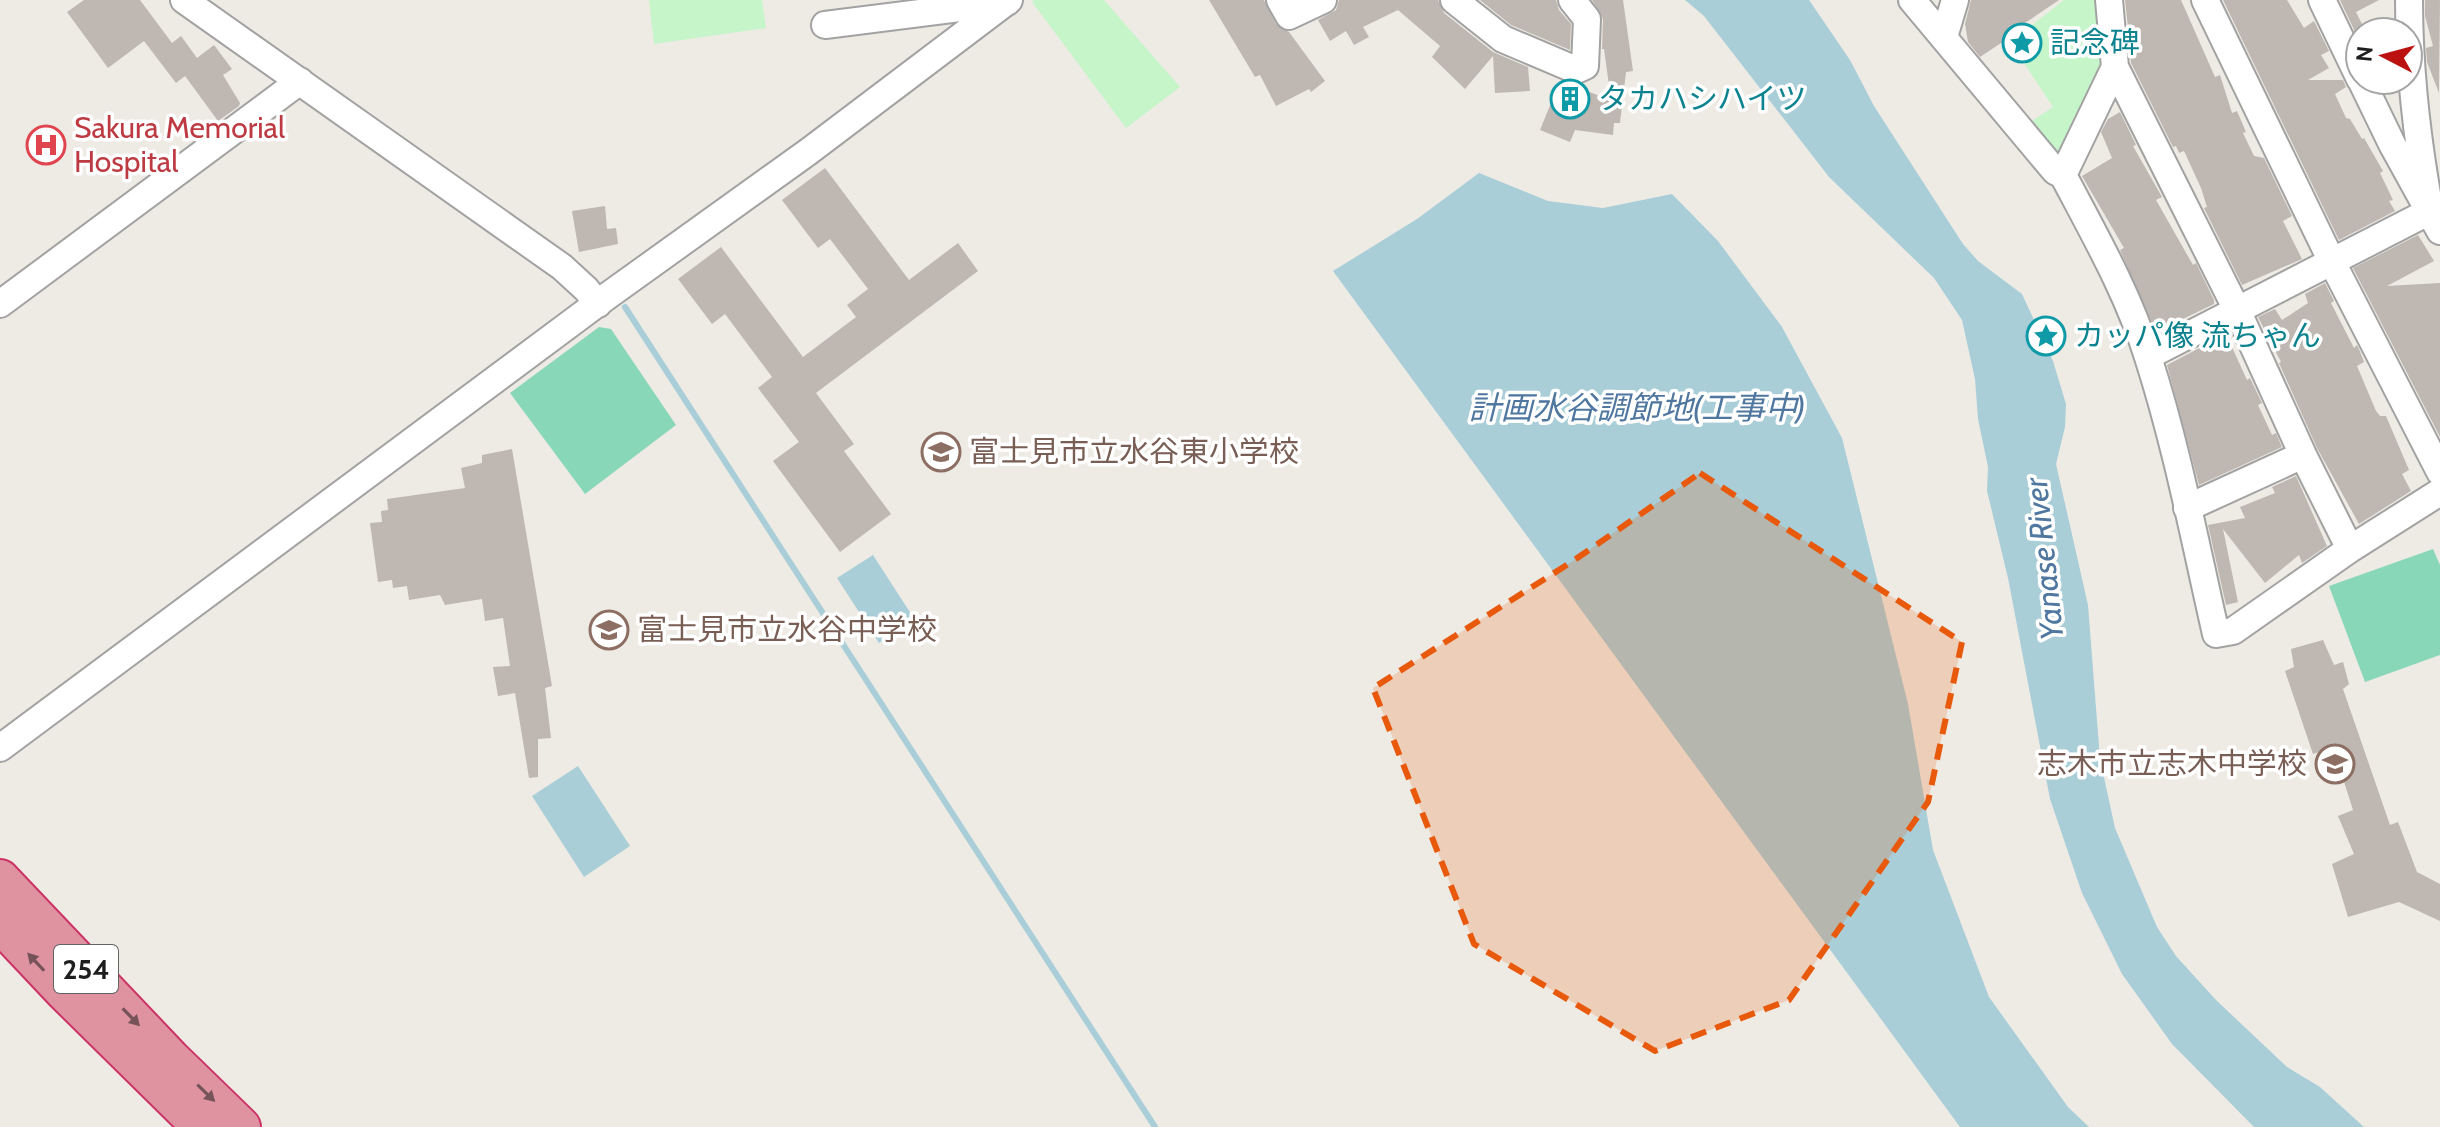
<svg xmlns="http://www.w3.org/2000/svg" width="2440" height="1127" font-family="Cabin,'Noto Sans JP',sans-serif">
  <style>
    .park { fill: #c6f5c9 }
    .pitch { fill: #89d7b9 }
    .water { fill: #a9ced8 }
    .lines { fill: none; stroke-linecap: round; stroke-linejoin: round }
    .stream { stroke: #a9ced8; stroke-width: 6 }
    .building { fill: #beb7b2 }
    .minor-casing { stroke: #a2a2a2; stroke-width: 30 }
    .highway-casing { stroke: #cc3367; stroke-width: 42 }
    .minor { stroke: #fff; stroke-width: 26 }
    .highway { stroke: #df93a1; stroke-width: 38 }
    .oneway { fill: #755359 }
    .marked { fill: #e8590c; fill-opacity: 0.2; stroke: #e8590c; stroke-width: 6; stroke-dasharray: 16 10; stroke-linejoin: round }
    .labels { text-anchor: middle; stroke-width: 7; stroke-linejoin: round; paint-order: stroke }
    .shield { fill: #fff; stroke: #626262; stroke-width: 2 }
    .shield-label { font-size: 28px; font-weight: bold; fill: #1e1e1e }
    .culture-label { font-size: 30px; fill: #0d838f; stroke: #fff; text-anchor: start }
    .health-label { font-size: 30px; fill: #be3a42; stroke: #fff; text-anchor: start }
    .education-label { font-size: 30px; fill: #785e54; stroke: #fff; text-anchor: start }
    .water-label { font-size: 32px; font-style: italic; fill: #4f779f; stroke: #fff }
  </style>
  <rect width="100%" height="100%" fill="#eeebe5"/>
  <path class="park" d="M 649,0 L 762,0 L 766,28 L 654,44 Z
    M 1034,0 L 1104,0 L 1180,87 L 1126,128 L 1032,2 Z
    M 2064,0 L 2103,0 L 2107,58 L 2064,158 L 2054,162 L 2026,125 L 2053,107 L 2010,42 Z"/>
  <path class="pitch" d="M 599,327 L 611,329 L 676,425 L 585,494 L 510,393 Z
    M 2433,549 L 2440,565 L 2440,655 L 2365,682 L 2329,586 Z"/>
  <path class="water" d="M 1685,0 L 1809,0 L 1850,60 L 1874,106 L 1963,244 L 1978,261 L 2022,294 L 2053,361 L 2066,404 L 2065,427 L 2056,464 L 2088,605 L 2100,759 L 2115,828 L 2157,927 L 2176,956 L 2216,1000 L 2287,1067 L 2320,1087 L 2364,1127 L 2254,1127 L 2172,1044 L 2122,974 L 2082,893 L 2050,799 L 2008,578 L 1987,491 L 1988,467 L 1978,419 L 1975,379 L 1962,320 L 1934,278 L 1829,177 L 1704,16 Z
    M 1479,173 L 1548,201 L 1603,208 L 1672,194 L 1718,241 L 1782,327 L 1842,438 L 1908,704 L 1933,850 L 1989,997 L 2068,1107 L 2089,1127 L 1960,1127 L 1333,271 L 1417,219 Z
    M 873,555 L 915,620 L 879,643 L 837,578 Z
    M 578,766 L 630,846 L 584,877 L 532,796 Z"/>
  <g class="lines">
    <path class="stream" d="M 625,307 L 1155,1127"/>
  </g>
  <path class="building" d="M 84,0 L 140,0 L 172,43 L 181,36 L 197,58 L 214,45 L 232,69 L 223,75 L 240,103 L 239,106 L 218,121 L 185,76 L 176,83 L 144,41 L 108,68 L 67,12 Z
    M 1209,0 L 1264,0 L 1276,24 L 1289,32 L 1325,81 L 1311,92 L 1309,89 L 1276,106 L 1260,75 L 1255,77 Z
    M 1339,0 L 1438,0 L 1444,13 L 1493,52 L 1528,67 L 1530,91 L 1495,93 L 1493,56 L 1465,89 L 1432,57 L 1440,46 L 1398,10 L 1363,27 L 1369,37 L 1354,45 L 1346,31 L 1330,41 L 1318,20 L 1336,10 Z
    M 1480,0 L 1556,0 L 1559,10 L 1571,24 L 1570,50 L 1511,25 Z
    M 1592,0 L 1623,0 L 1633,71 L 1626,72 L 1620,123 L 1614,123 L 1613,135 L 1575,130 L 1570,142 L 1540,130 L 1560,81 L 1611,100 L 1604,49 L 1602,49 L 1603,19 Z
    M 1971,0 L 2059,0 L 2025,23 L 2027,25 L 2008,34 L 2010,37 L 1980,57 L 1968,42 L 1965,24 Z
    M 2125,0 L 2181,0 L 2215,77 L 2220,75 L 2232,113 L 2237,111 L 2246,132 L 2243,133 L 2254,156 L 2264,158 L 2292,216 L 2283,221 L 2302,259 L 2242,285 L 2204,208 L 2207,207 L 2201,188 L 2184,151 L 2179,153 L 2176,146 L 2173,147 L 2131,63 L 2129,41 L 2133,40 L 2128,28 Z
    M 2223,0 L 2287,0 L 2304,28 L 2314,21 L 2329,51 L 2321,55 L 2329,68 L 2308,80 L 2343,80 L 2346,87 L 2335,94 L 2346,118 L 2350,119 L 2362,139 L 2364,138 L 2383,171 L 2380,173 L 2393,200 L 2389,201 L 2395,211 L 2339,240 Z
    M 2340,0 L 2379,0 L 2356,12 L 2366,32 L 2360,32 L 2357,36 Z
    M 2425,0 L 2440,0 L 2439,93 L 2427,62 L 2426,48 L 2433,46 L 2425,16 Z
    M 2120,112 L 2136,145 L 2133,146 L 2162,197 L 2156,200 L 2193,265 L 2196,263 L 2214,300 L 2214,304 L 2156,332 L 2120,250 L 2124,248 L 2082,176 L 2112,158 L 2101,132 L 2108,119 Z
    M 825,168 L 909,280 L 958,243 L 978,271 L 816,393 L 854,444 L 844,451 L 891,514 L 840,552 L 773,461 L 799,442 L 758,388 L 772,377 L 725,314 L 712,324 L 678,279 L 721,247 L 803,357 L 856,317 L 847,305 L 868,289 L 830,239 L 818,248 L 782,200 Z
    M 605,206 L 607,229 L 616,228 L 618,244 L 579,252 L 572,211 Z
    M 2418,235 L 2434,261 L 2387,286 L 2440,283 L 2440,437 L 2353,268 Z
    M 2325,283 L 2334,301 L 2331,303 L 2354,348 L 2357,345 L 2359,349 L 2364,362 L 2357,366 L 2376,411 L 2380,416 L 2386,416 L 2409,470 L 2402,474 L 2411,491 L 2359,524 L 2317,448 L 2279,363 L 2281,362 L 2258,317 L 2275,309 L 2282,320 L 2308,303 L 2305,294 Z
    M 2226,334 L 2247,380 L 2250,378 L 2262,403 L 2258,405 L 2272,435 L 2276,433 L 2282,447 L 2199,485 L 2167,365 Z
    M 512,449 L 552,686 L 545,688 L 551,738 L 538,739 L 538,777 L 529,778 L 515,693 L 498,696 L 493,667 L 510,666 L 503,618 L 485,621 L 482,599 L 445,605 L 440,595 L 409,600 L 407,586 L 393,588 L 392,580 L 378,582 L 370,523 L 382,522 L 381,511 L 388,510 L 387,499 L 465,488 L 461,468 L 482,463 L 482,455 Z
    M 2296,476 L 2327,546 L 2302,563 L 2299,555 L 2265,583 L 2223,529 L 2238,602 L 2226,605 L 2208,525 L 2245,518 L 2240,507 L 2275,493 L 2272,487 Z
    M 2323,640 L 2334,665 L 2343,662 L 2349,684 L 2343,689 L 2390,825 L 2398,822 L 2417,872 L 2440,884 L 2440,921 L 2399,902 L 2348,917 L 2332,864 L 2354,854 L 2338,816 L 2353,810 L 2333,747 L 2313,754 L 2285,671 L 2294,667 L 2291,649 Z"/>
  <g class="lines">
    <g class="minor-casing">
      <path id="minor" d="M 184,0 L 562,267 L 586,289 L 598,304
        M 1280,0 L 1289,16 L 1323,0
        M 1454,0 L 1503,39 L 1576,70 L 1585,66 L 1587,19 L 1572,0
        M 1912,0 L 2055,171 L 2063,175 C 2094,234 2128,293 2148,357 C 2177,447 2195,542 2216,634 L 2233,631 L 2350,549 L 2440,492
        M 2109,0 L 2115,67 L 2237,310 L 2303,455 L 2350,549
        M 2205,0 L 2332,262 L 2440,472
        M 2322,0 L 2360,79
        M 2409,0 C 2409,72 2417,140 2430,211
        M 825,25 L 1007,2
        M 1944,37 L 1955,0
        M 2361,80 L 2392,144 L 2440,231
        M 2063,175 L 2115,67
        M 0,304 L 300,81
        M 2148,356 L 2440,206
        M 2187,508 L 2303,455
        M 0,748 L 606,297 L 808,152 L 1009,0"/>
    </g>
    <g class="highway-casing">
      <path id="highway" d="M 0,879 L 171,1059 L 241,1127
        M 0,923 L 65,992 L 202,1127"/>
    </g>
    <use href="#minor" class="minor"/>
    <use href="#highway" class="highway"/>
  </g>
  <defs><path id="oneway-solid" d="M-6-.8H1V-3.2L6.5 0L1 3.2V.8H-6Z" transform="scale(2)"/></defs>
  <g class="oneway">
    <use href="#oneway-solid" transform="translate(36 962) rotate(-133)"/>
    <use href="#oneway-solid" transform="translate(131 1017) rotate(46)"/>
    <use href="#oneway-solid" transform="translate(206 1093) rotate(44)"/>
  </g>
  <path class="marked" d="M 1700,473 L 1962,642 L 1928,802 L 1789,1000 L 1655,1051 L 1474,944 L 1373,688 L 1573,561 Z"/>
  <defs>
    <g id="sight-ring" transform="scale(2)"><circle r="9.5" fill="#fff" stroke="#0f9aa8" stroke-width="1.5"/><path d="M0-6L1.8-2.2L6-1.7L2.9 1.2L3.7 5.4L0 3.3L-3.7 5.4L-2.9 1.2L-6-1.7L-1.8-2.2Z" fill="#0f9aa8"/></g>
    <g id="building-ring" transform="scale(2)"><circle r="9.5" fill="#fff" stroke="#0f9aa8" stroke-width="1.5"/><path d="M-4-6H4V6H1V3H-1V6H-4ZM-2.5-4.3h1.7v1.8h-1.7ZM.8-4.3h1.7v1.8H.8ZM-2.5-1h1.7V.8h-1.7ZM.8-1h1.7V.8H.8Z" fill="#0f9aa8"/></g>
    <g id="hospital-ring" transform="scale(2)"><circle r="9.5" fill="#fff" stroke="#e0444e" stroke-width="1.5"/><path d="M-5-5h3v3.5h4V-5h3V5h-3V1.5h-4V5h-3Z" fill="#e0444e"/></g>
    <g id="school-ring" transform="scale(2)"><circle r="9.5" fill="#fff" stroke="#8d6e63" stroke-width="1.5"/><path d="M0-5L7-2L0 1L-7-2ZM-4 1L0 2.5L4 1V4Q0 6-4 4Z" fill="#8d6e63"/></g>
  </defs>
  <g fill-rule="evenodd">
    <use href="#sight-ring" x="2022" y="43"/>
    <use href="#building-ring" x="1570" y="99"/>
    <use href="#hospital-ring" x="46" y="145"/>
    <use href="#sight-ring" x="2046" y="336"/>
    <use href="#school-ring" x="941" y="452"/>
    <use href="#school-ring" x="609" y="630"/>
    <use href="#school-ring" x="2335" y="764"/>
  </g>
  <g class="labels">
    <rect class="shield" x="54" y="945" width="64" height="48" rx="6"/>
    <g class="shield-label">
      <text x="86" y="979">254</text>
    </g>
    <g class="culture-label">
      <text x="2050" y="53">記念碑</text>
      <text x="1598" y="109">タカハシハイツ</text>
      <text x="2074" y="346">カッパ像 流ちゃん</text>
    </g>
    <g class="health-label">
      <text x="74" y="138">Sakura Memorial<tspan x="74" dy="34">Hospital</tspan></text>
    </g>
    <g class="education-label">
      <text x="969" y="462">富士見市立水谷東小学校</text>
      <text x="637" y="640">富士見市立水谷中学校</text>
      <text x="2307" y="774" text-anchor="end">志木市立志木中学校</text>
    </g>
    <g class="water-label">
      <text x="1637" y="419">計画水谷調節地(工事中)</text>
      <text transform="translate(2044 559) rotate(-96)" y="11">Yanase River</text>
    </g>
  </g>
  <g transform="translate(2384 56) rotate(276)"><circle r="38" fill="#ffffff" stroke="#a5a5a5" stroke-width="2"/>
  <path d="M0-6L14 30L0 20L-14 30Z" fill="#bc1111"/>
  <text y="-12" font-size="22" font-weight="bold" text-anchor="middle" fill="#1e1e1e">N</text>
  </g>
</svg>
